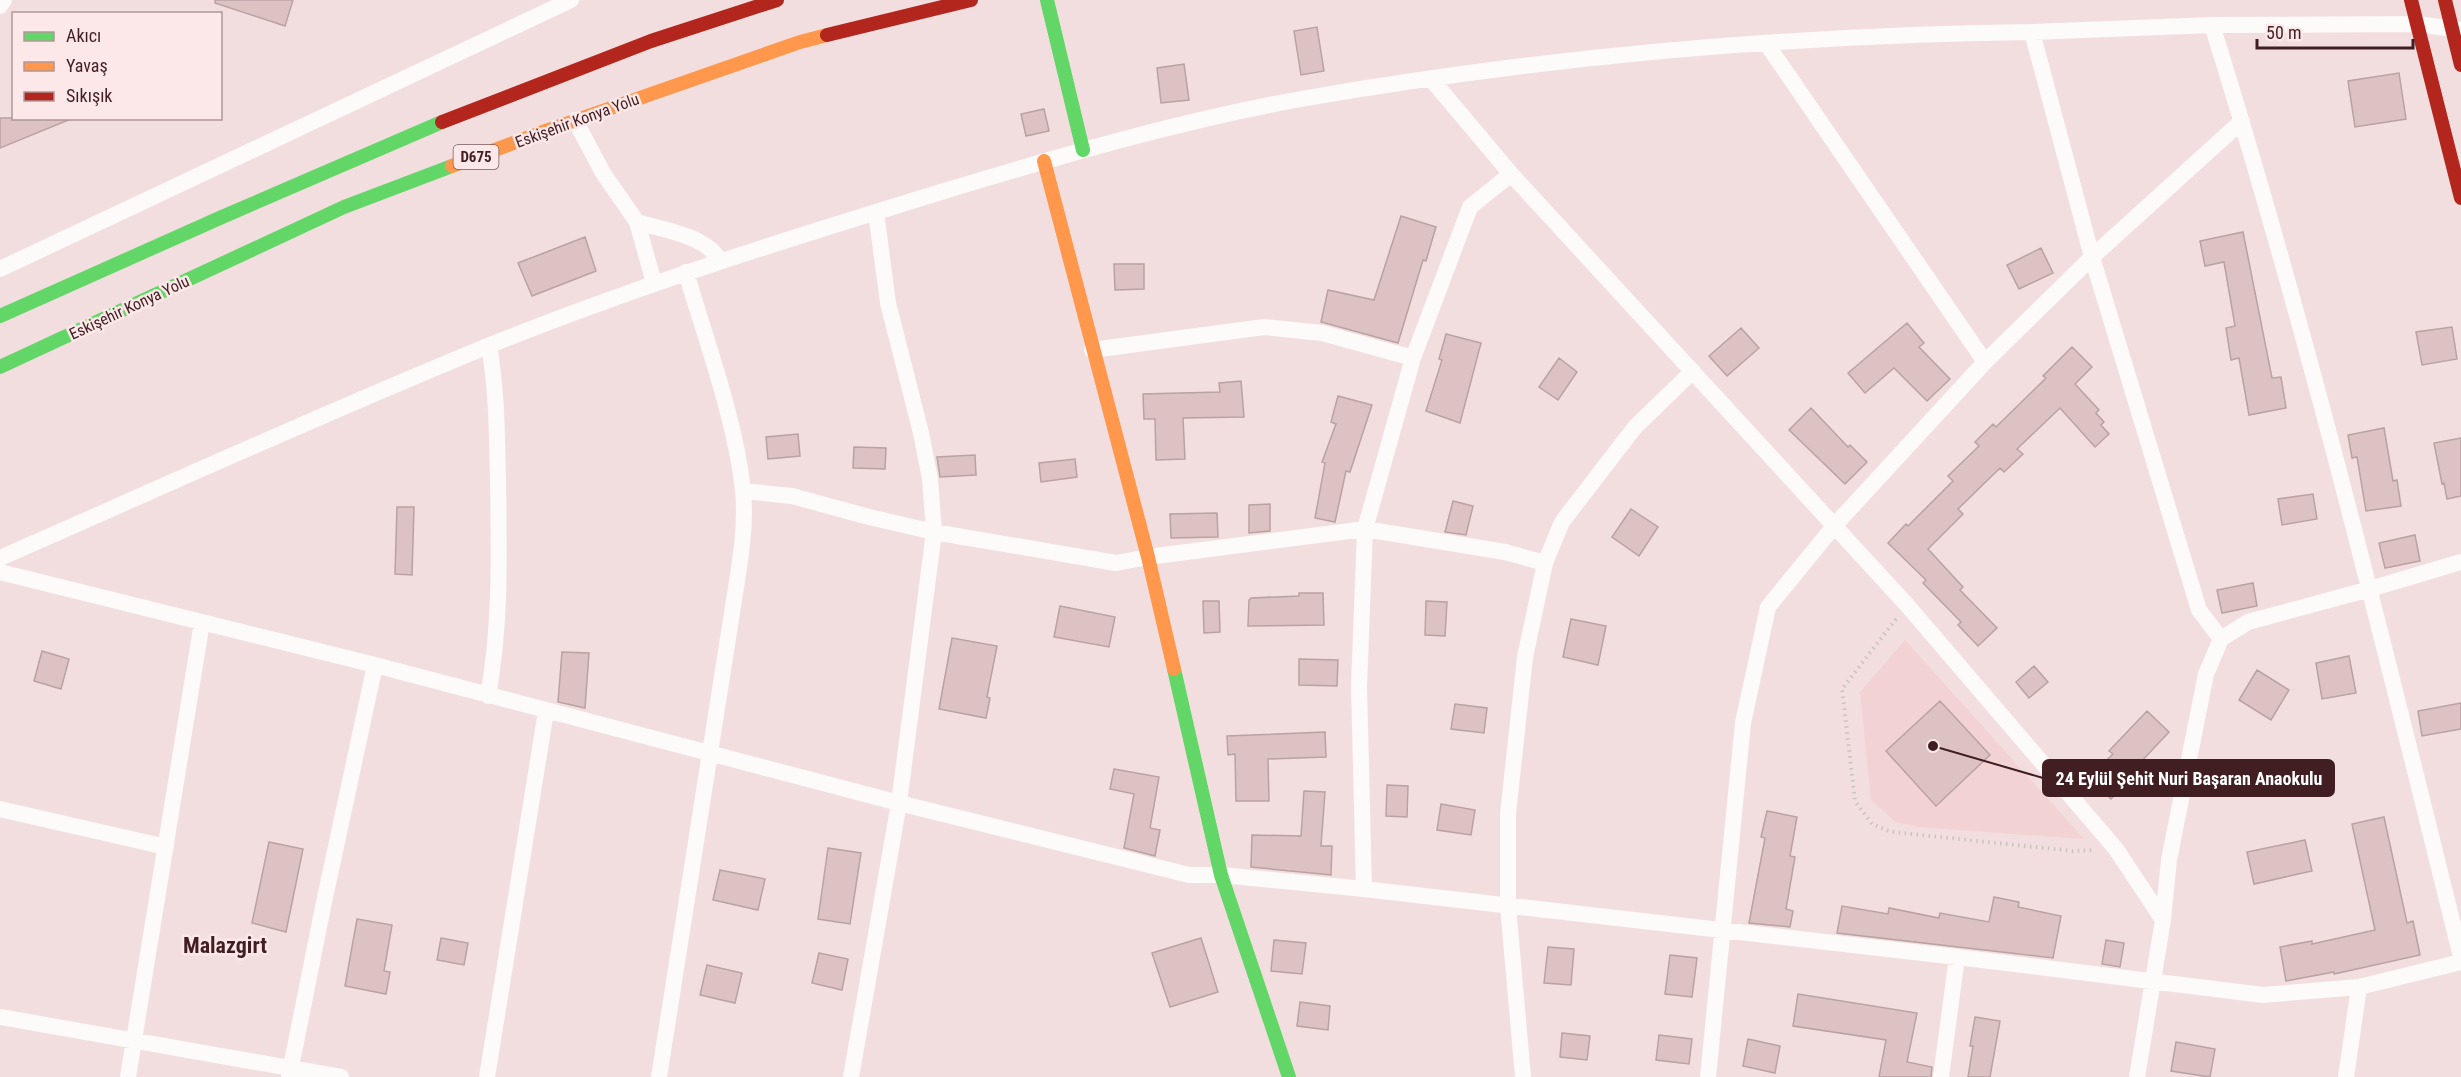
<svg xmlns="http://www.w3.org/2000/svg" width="2461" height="1077" font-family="'Roboto Condensed',sans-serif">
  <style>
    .built { fill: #f3d2d4 }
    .building { fill: #ddc2c4; stroke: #baa1a2; stroke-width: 1.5 }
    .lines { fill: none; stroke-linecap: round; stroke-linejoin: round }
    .path { stroke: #cbc2c2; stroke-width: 4; stroke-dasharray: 1.5 4.5; stroke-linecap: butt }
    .street { stroke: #fdfafa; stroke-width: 16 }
    .fast { stroke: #63d668; stroke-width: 14 }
    .slow { stroke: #ff974d; stroke-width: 14 }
    .jam { stroke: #b3261e; stroke-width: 14 }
    .labels { text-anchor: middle; stroke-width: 5; stroke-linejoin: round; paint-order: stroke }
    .shield { fill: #fce8e9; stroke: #795b5d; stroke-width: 1.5 }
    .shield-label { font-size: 15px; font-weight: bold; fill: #411e21 }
    .street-label { font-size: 16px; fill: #411e21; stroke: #fce8e9 }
    .district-label { font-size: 22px; font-weight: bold; fill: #411e21; stroke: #fce8e9 }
    .leader { fill: none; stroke: #411e21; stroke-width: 2 }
    .callout-dot { fill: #411e21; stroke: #fce8e9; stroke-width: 2 }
    .callout { fill: #411e21; stroke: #411e21; stroke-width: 2 }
    .callout-label { font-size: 18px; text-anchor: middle; font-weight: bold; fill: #fff }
  </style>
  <rect width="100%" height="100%" fill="#f3dedf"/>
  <path class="built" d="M 1905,640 L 2084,839 L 1918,827 L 1896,822 L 1871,800 L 1860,692 Z"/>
  <path class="building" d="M 215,0 L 293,0 L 285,26 L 215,3 Z
    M 1317,27 L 1324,71 L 1301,75 L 1294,31 Z
    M 1184,64 L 1189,100 L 1161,103 L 1157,68 Z
    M 2399,73 L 2406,119 L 2355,127 L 2348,81 Z
    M 1044,109 L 1049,131 L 1026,136 L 1021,114 Z
    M 0,118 L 71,118 L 71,119 L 0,148 Z
    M 1401,216 L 1436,227 L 1426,261 L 1423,260 L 1398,343 L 1321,322 L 1328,290 L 1374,300 Z
    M 2243,232 L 2272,378 L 2281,377 L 2286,408 L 2249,415 L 2239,358 L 2231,360 L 2226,328 L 2235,326 L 2224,262 L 2205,266 L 2200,241 Z
    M 585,237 L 596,271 L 532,296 L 518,263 Z
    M 2041,248 L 2053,273 L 2019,289 L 2007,265 Z
    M 1114,264 L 1144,264 L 1144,289 L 1115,290 Z
    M 1907,323 L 1924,343 L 1919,347 L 1950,379 L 1927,401 L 1894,368 L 1865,393 L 1848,373 Z
    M 2452,327 L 2457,359 L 2422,365 L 2416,332 Z
    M 1741,328 L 1759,348 L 1727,376 L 1709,356 Z
    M 1446,334 L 1481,343 L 1460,423 L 1426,411 L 1442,360 L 1439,359 Z
    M 2072,347 L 2092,367 L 2075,384 L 2099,410 L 2096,413 L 2104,422 L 2101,425 L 2109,434 L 2095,447 L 2060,408 L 2017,449 L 2023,454 L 2004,472 L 2000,468 L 1958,509 L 1963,514 L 1928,549 L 1963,587 L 1960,590 L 1997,628 L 1978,646 L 1958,625 L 1961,622 L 1923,583 L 1926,580 L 1888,543 L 1906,524 L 1908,526 L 1953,481 L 1948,476 L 1979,446 L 1975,442 L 1993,424 L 1996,427 L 2046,378 L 2043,376 Z
    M 1559,358 L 1577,372 L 1558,400 L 1539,387 Z
    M 1241,381 L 1244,417 L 1183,418 L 1185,459 L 1156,460 L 1155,419 L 1144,419 L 1143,394 L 1220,392 L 1219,383 Z
    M 1338,396 L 1372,405 L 1350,472 L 1346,471 L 1335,522 L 1315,518 L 1325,463 L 1322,462 L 1336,424 L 1331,422 Z
    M 1811,408 L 1848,447 L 1850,445 L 1867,462 L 1845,484 L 1789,430 Z
    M 2384,428 L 2393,481 L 2397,480 L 2401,506 L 2366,511 L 2357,457 L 2352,458 L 2348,435 Z
    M 798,434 L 800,456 L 768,459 L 766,437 Z
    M 2461,438 L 2461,496 L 2447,499 L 2444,483 L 2442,484 L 2434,443 Z
    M 854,447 L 886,448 L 885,469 L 853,468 Z
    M 975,455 L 976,475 L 940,477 L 937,457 Z
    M 1075,459 L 1077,477 L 1041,482 L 1039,463 Z
    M 2313,494 L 2317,519 L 2282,525 L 2278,499 Z
    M 1453,501 L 1473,506 L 1466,535 L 1445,532 Z
    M 1270,504 L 1270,531 L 1249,533 L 1249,505 Z
    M 397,507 L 414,507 L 412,575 L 395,574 Z
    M 1631,509 L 1658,527 L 1639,556 L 1612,537 Z
    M 1217,513 L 1218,537 L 1171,538 L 1170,514 Z
    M 2415,535 L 2420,561 L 2385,568 L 2379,543 Z
    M 2253,583 L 2257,606 L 2222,613 L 2217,590 Z
    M 1299,593 L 1323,593 L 1324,625 L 1248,626 L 1249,600 L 1251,598 L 1299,596 Z
    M 1203,601 L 1219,601 L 1220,632 L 1204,633 Z
    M 1426,601 L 1447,602 L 1445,636 L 1425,635 Z
    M 1060,606 L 1115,617 L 1109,647 L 1054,637 Z
    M 1571,619 L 1606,626 L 1598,665 L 1563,657 Z
    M 952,638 L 997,646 L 987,697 L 990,698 L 986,718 L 939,709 Z
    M 42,651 L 69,659 L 61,689 L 34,681 Z
    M 562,652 L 589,653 L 585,708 L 558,702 Z
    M 2349,656 L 2356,693 L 2322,699 L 2316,663 Z
    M 1299,659 L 1338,660 L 1337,686 L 1299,685 Z
    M 2034,666 L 2048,682 L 2029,698 L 2016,682 Z
    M 2257,670 L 2289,690 L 2271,720 L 2239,700 Z
    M 1940,701 L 1990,755 L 1936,806 L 1886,751 Z
    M 2461,703 L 2461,729 L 2422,736 L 2418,711 Z
    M 1455,704 L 1487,708 L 1484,733 L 1451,729 Z
    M 2147,711 L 2169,732 L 2125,779 L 2128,783 L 2111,799 L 2089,777 L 2113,754 L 2109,751 Z
    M 1325,732 L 1326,757 L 1268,759 L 1269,801 L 1236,801 L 1235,754 L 1228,755 L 1227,736 Z
    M 1114,769 L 1159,777 L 1150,828 L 1160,830 L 1155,856 L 1124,848 L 1134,794 L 1110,789 Z
    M 1387,785 L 1408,786 L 1407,817 L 1386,816 Z
    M 1304,791 L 1325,792 L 1321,846 L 1332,846 L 1331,875 L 1251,867 L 1252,835 L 1301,836 Z
    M 1441,804 L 1475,810 L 1471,835 L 1437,830 Z
    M 1767,811 L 1797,817 L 1790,856 L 1795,857 L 1786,909 L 1793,911 L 1790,927 L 1749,923 L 1765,838 L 1761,837 Z
    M 2384,817 L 2407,923 L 2413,921 L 2420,955 L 2334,974 L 2334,972 L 2286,981 L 2280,947 L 2312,941 L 2312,944 L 2375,930 L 2352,824 Z
    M 2305,840 L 2312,871 L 2254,884 L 2247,852 Z
    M 269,842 L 303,849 L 286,932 L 252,923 Z
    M 828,848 L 861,853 L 850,924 L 818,919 Z
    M 720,870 L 765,879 L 758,910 L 713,900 Z
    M 1994,897 L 2019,902 L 2018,907 L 2061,916 L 2053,958 L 1837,933 L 1842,906 L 1888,914 L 1889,908 L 1939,918 L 1940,913 L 1989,922 Z
    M 357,919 L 392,925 L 384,971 L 390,972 L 386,994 L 345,986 Z
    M 441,938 L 468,943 L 464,965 L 437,960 Z
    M 1201,938 L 1218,992 L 1170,1007 L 1152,953 Z
    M 1274,940 L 1306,943 L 1302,974 L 1271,971 Z
    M 2106,940 L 2124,943 L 2120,967 L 2102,964 Z
    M 1548,947 L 1574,949 L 1571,985 L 1544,983 Z
    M 819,953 L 848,959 L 842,990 L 812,983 Z
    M 1670,955 L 1697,958 L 1692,997 L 1665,994 Z
    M 707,965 L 742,973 L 735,1003 L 700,995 Z
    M 1798,994 L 1917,1013 L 1907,1062 L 1932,1067 L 1931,1077 L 1879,1077 L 1886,1040 L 1793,1026 Z
    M 1300,1002 L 1330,1006 L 1328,1030 L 1297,1026 Z
    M 1975,1017 L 2000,1021 L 1990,1077 L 1968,1077 L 1973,1046 L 1970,1046 Z
    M 1562,1033 L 1590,1036 L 1587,1060 L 1560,1057 Z
    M 1659,1035 L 1692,1039 L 1689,1064 L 1656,1060 Z
    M 1748,1039 L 1780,1046 L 1775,1073 L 1743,1066 Z
    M 2176,1042 L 2215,1049 L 2210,1077 L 2171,1071 Z"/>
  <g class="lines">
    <path class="path" d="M 1896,619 L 1842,689 L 1855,801 L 1872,824 L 1892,832 L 2073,851 L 2094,850"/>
    <path class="street" d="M 0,6 L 4,0
      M 2212,25 C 2308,332 2384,645 2461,957
      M 2032,32 L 2212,25 L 2418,24 L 2460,30
      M 1766,43 L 1985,362
      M 1432,80 L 1511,174 L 1907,605 L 2116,849 L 2163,920
      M 575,120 L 603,173 L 637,222 L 654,283
      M 637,222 C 663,230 706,235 720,261
      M 0,269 L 571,0
      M 1092,350 L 1264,327 L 1322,333 L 1413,358
      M 743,491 L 792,496 L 869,517 L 934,532 L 1116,563 L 1148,557 L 1365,529 L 1505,552 L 1545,563
      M 0,558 C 162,487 324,413 488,346 C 636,286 788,239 941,192 C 1060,156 1179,121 1301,99 C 1542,57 1788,35 2032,32 L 2092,257 L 2199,610 L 2221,639
      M 0,572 L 375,665 L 899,803 L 1189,875 L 1221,875 L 1364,889 L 1957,957 L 2263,995 L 2359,987 L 2461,962
      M 488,696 C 501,625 499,553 498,482 C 497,436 497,391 489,346
      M 0,809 L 166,847
      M 1364,889 L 1359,686 L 1365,529 L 1413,358 L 1470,207 L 1511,174
      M 0,1017 L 341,1077
      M 128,1077 L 202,622
      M 289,1077 L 323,907 L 375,665
      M 487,1077 L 546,711
      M 659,1077 L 732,613 C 738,573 747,530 743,490 C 735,418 706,341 686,272
      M 851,1077 L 899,803 L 934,532 L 930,479 L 921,433 L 888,303 L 876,212
      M 1523,1077 L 1508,906 L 1508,814 L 1525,657 L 1545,563 L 1562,522 L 1635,427 L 1693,371
      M 1708,1077 L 1743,723 L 1768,607 L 1835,525 L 1985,362 L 2092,257 L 2242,121
      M 1941,1077 L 1957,957
      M 2137,1077 L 2163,920 L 2169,860 L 2206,674 L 2221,639 L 2248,622 L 2370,589 L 2461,562
      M 2346,1077 L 2359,987"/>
    <path class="fast" d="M 1047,0 L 1083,150
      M 0,316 L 222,217 L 442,122
      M 0,367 L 344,207 L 452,166
      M 1174,669 L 1221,875 L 1289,1077"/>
    <path class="slow" d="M 1044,161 L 1148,557 L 1174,669
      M 452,166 L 548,130 L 800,42 L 827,35"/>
    <path class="jam" d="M 2411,0 L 2461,198
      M 2445,0 L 2461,65
      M 827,35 L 971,0
      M 442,122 L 651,41 L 777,0"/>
  </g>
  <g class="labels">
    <rect class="shield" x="453.5" y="145" width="45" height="24" rx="4.5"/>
    <g class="shield-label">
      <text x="476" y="162">D675</text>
    </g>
    <g class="street-label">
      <text transform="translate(577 120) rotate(-20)" y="6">Eskişehir Konya Yolu</text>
      <text transform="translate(129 307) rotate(-25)" y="6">Eskişehir Konya Yolu</text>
    </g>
    <g class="district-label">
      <text x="225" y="953">Malazgirt</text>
    </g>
  </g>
  <path class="leader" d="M1933 746L2043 778"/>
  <circle class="callout-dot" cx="1933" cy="746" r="6"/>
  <rect class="callout" x="2043" y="760" width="291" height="36" rx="6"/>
  <g class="callout-label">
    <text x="2189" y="785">24 Eylül Şehit Nuri Başaran Anaokulu</text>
  </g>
  <rect x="12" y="12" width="210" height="108" fill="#fce8e9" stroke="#b19799" stroke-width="1.5"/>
  <rect x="24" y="32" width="30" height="9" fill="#63d668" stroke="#b19799" stroke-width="1.5"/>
  <text x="66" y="42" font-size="18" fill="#411e21">Akıcı</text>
  <rect x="24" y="62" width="30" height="9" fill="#ff974d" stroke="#b19799" stroke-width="1.5"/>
  <text x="66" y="72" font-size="18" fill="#411e21">Yavaş</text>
  <rect x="24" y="92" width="30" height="9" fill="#b3261e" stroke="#b19799" stroke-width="1.5"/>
  <text x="66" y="102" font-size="18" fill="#411e21">Sıkışık</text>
  <path d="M2257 39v9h156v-9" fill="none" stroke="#411e21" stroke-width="3"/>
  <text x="2266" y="39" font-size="18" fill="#411e21" stroke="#fce8e9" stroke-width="4.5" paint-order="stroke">50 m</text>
</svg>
